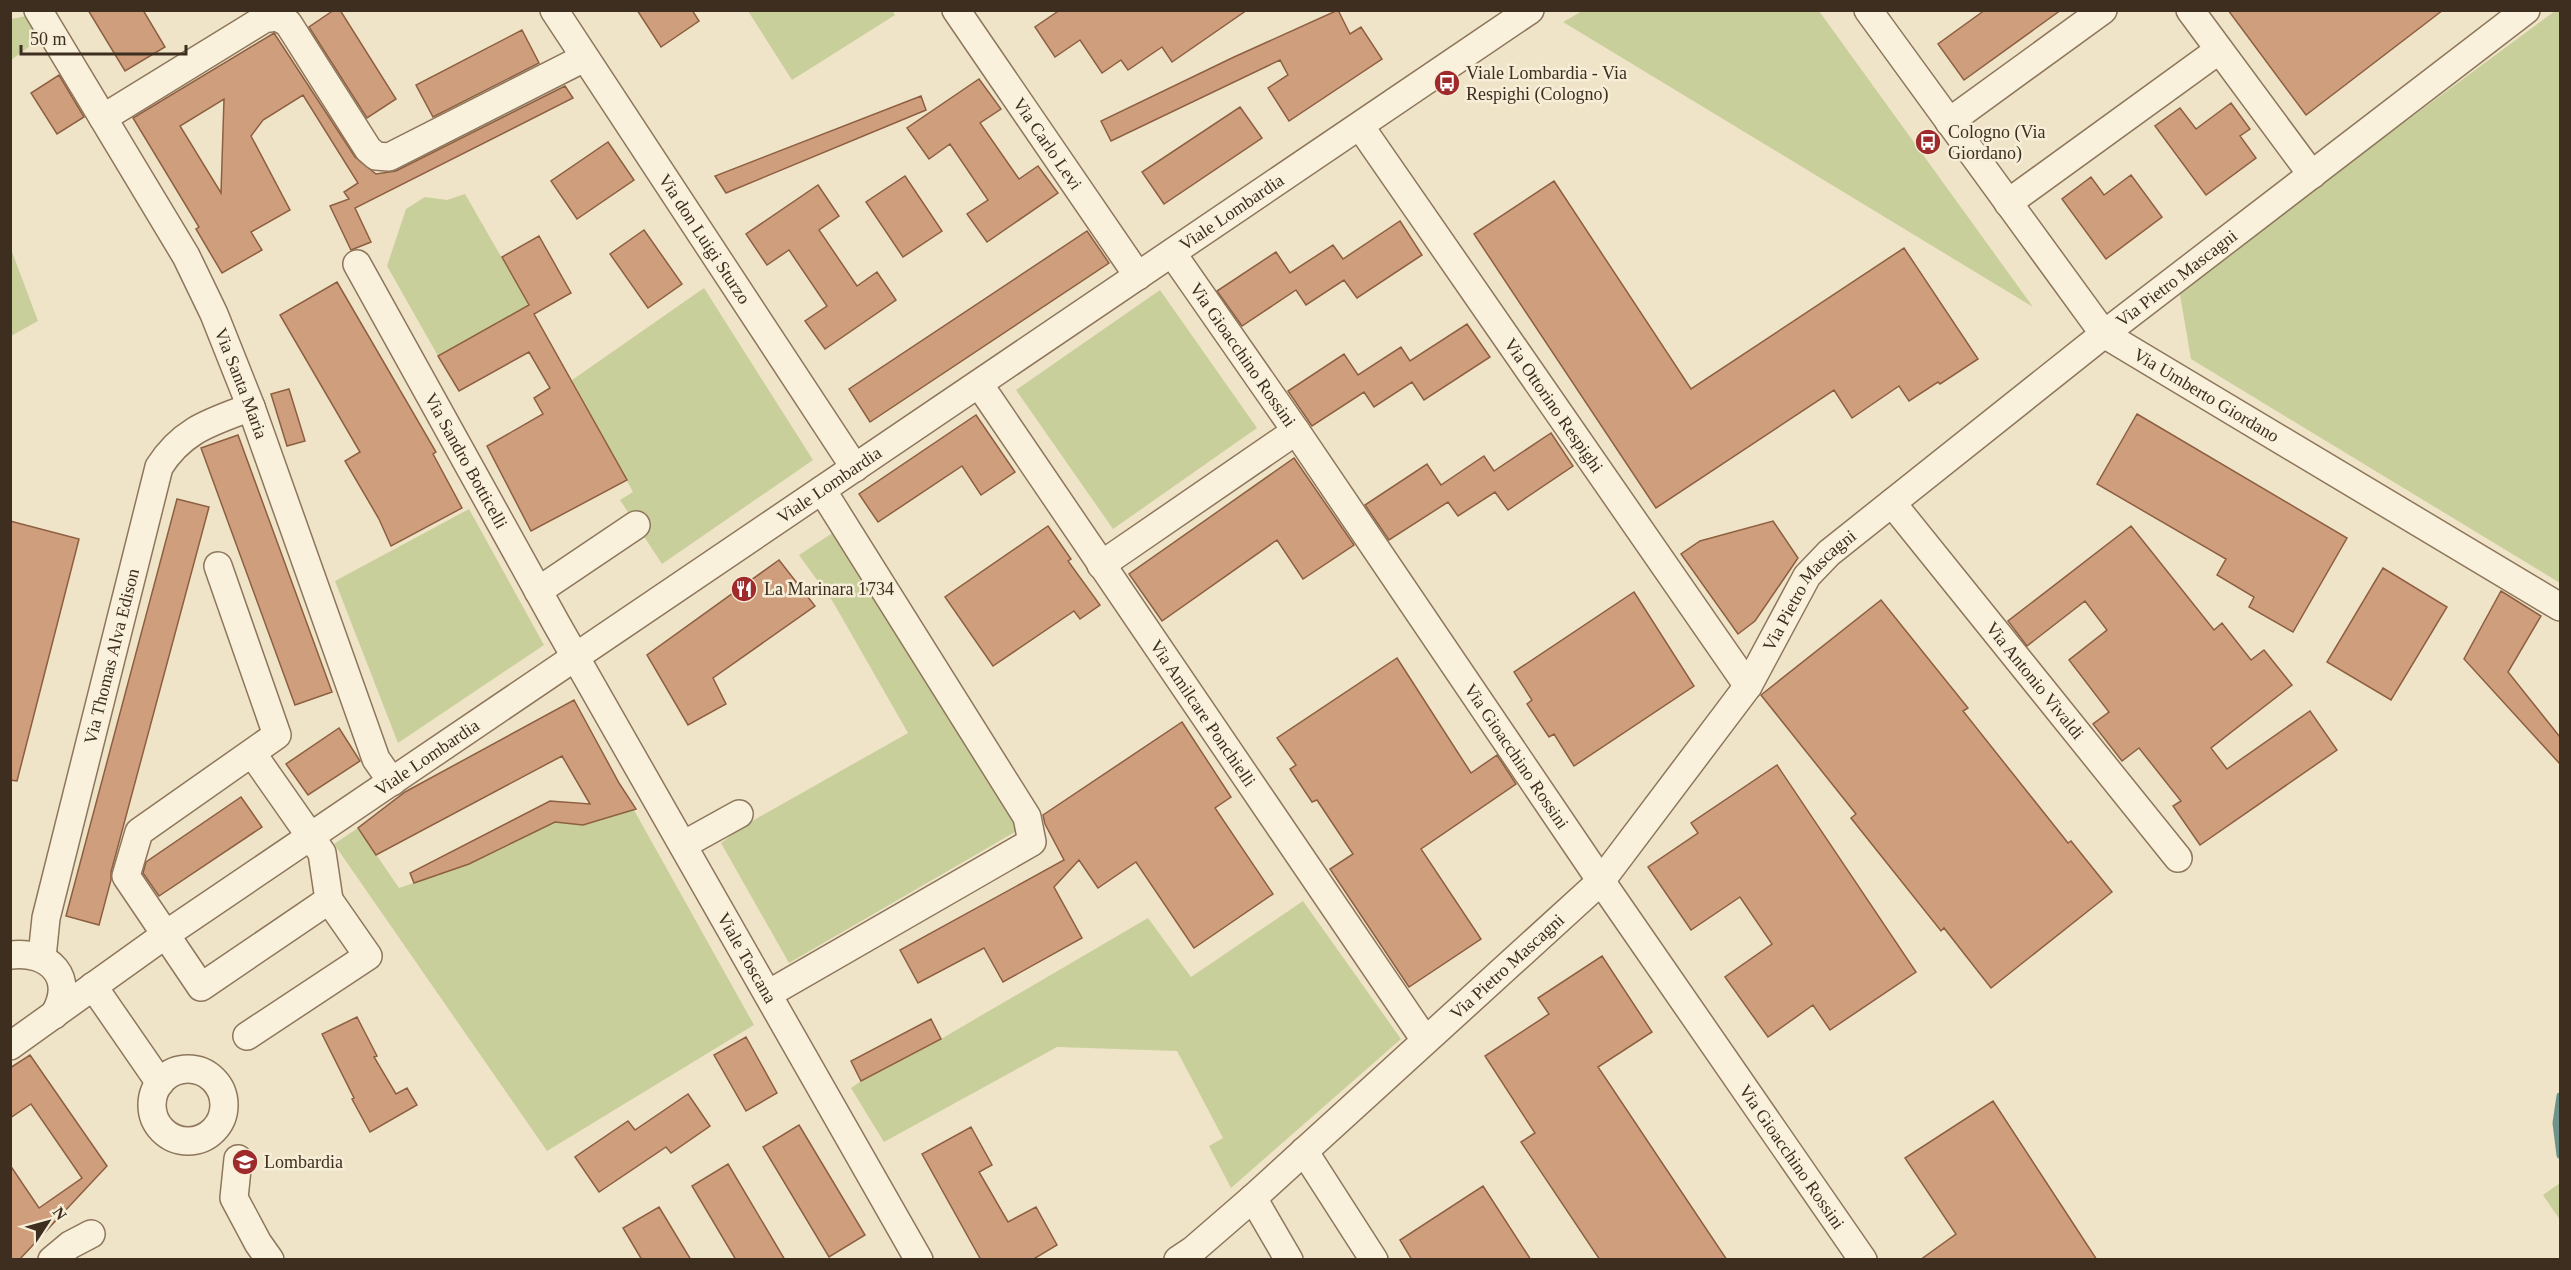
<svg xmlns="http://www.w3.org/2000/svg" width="2571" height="1270" font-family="Georgia,serif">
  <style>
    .green { fill: #c9cf9b }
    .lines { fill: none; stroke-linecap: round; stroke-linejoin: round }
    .stream { stroke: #6f938a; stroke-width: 7 }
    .building { fill: #cf9f7d; stroke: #8d5f41; stroke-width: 1.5; fill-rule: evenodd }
    .minor-casing { stroke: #8d765c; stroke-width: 30 }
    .minor { stroke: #faf1dc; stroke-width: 27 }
    .labels { text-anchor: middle; stroke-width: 5; stroke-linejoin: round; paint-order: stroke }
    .poi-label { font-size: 18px; fill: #3d2e20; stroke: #f7eed8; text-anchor: start }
    .street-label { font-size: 18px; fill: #3d2e20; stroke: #f7eed8 }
  </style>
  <rect width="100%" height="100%" fill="#f0e4c8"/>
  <path class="green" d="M 892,10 L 895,15 L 792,80 L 748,11 Z
    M 1584,10 L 1819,11 L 2033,307 L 1563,22 Z
    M 2555,11 L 2560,11 L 2560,583 L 2191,359 L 2179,289 Z
    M 26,16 L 40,39 L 11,60 L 11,19 Z
    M 465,194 L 529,305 L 438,356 L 387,266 L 406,209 L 425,197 L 447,200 Z
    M 11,249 L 38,321 L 11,336 L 10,336 Z
    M 704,288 L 813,460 L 662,564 L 620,500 L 633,492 L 572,380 Z
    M 1160,290 L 1257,428 L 1113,529 L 1016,390 Z
    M 469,509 L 544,645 L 398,743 L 335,581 Z
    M 834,532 L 1015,806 L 1015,832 L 789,963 L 721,843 L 745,825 L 908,733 L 833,602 L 799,555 Z
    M 634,810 L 754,1025 L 547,1151 L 334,844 L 358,828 L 399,888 L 469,864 L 555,822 L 583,825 Z
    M 1303,901 L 1401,1039 L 1231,1188 L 1209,1146 L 1223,1138 L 1177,1051 L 1057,1047 L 884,1142 L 851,1088 L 861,1081 L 941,1039 L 1148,918 L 1191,977 Z
    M 2560,1183 L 2560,1220 L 2543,1195 Z"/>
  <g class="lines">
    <path class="stream" d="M 2560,1096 L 2556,1123 L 2560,1155"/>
  </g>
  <path class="building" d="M 88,10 L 143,10 L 165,47 L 125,71 Z
    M 334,10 L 340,10 L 396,99 L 367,118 L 309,27 Z
    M 637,10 L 692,10 L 699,21 L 661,47 Z
    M 1060,10 L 1247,10 L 1172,62 L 1162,47 L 1128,70 L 1121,60 L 1102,73 L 1080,40 L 1055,57 L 1035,27 Z
    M 1338,10 L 1350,34 L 1361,27 L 1382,59 L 1289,121 L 1268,88 L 1288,75 L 1280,60 L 1111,141 L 1101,121 L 1234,57 Z
    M 1985,10 L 2061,10 L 1964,80 L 1938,44 Z
    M 2228,10 L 2443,10 L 2306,115 Z
    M 522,30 L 539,63 L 433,117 L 416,85 Z
    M 274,33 L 355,157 L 376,174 L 396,171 L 565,86 L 573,98 L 355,208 L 371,242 L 351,250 L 330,206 L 349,199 L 344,192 L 358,183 L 303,95 L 263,120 L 251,136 L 290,210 L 251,232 L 262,250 L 222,273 L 196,229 L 199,227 L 133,118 ZM 224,99 L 221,193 L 180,126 Z
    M 59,75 L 84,117 L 57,134 L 31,93 Z
    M 979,79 L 1001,109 L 980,123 L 1019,179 L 1038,166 L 1058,193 L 987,242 L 967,214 L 988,200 L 950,144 L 929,159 L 907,128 Z
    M 921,96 L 926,110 L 726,193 L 715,176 Z
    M 2231,103 L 2250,129 L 2240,136 L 2256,158 L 2206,195 L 2155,126 L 2180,108 L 2196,129 Z
    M 1240,107 L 1262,138 L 1164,204 L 1142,172 Z
    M 608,142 L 634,180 L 577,219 L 551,181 Z
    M 2131,175 L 2162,217 L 2106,259 L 2062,199 L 2091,177 L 2104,195 Z
    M 905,176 L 942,231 L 903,257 L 866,202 Z
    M 1554,181 L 1691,389 L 1904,248 L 1978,359 L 1940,384 L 1938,382 L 1909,401 L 1899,386 L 1852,418 L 1834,390 L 1656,508 L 1474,234 Z
    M 818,185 L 839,216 L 819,230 L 857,286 L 877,272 L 896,300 L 825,349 L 805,321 L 827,306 L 789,250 L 767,265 L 746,234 Z
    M 1400,221 L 1422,255 L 1357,298 L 1344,280 L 1306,305 L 1296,290 L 1242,326 L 1217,291 L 1276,252 L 1290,273 L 1333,245 L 1343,259 Z
    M 644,230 L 682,284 L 648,308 L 610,254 Z
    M 1087,231 L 1109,263 L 870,422 L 849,389 Z
    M 539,236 L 571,293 L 534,314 L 627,480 L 531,531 L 487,446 L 543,414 L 534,398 L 550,388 L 529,352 L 459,391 L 438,356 L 529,305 L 502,257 Z
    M 337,282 L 436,452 L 433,454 L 462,508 L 391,546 L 379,519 L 345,461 L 360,452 L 280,315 Z
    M 1467,324 L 1490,357 L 1424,400 L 1412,382 L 1374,407 L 1364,392 L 1312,426 L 1288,391 L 1344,354 L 1358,375 L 1401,347 L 1410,361 Z
    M 289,389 L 305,441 L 287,446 L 271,394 Z
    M 2137,414 L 2347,538 L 2293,632 L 2249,607 L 2254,597 L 2217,575 L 2226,559 L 2097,484 Z
    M 976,415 L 1015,472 L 981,495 L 962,466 L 878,522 L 859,494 Z
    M 1551,433 L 1573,466 L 1508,510 L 1495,492 L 1458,516 L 1448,502 L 1389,540 L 1365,505 L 1427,464 L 1441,485 L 1484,456 L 1494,471 Z
    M 238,435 L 332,692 L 295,705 L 201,448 Z
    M 1294,458 L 1354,545 L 1303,579 L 1277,540 L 1162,621 L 1129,574 Z
    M 177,499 L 209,507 L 111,872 L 111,880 L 99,925 L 66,916 Z
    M 10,521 L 79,539 L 17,781 L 10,780 Z
    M 1773,521 L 1798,558 L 1755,621 L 1738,634 L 1681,554 L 1700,541 Z
    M 1048,526 L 1071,559 L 1068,561 L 1100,605 L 1080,619 L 1074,611 L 993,666 L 945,597 Z
    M 2131,526 L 2214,630 L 2222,623 L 2251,660 L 2264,650 L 2292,685 L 2211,748 L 2227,769 L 2310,711 L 2337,750 L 2200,845 L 2173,806 L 2181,801 L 2139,748 L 2122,761 L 2093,724 L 2109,712 L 2069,660 L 2107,630 L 2085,601 L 2027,646 L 2008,621 Z
    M 779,560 L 815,606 L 713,678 L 726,704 L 688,725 L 647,655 Z
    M 2383,568 L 2447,607 L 2391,700 L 2327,662 Z
    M 2501,591 L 2541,616 L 2508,672 L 2560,737 L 2560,764 L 2464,659 Z
    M 1634,592 L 1694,686 L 1574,766 L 1554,734 L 1549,737 L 1527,704 L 1532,700 L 1514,672 Z
    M 1881,600 L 1968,708 L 1963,711 L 2021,784 L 2068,843 L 2071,841 L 2112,892 L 1991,988 L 1944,928 L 1941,931 L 1851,818 L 1856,814 L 1761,695 Z
    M 1397,658 L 1471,773 L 1497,755 L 1516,784 L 1421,849 L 1481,939 L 1409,987 L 1330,869 L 1353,854 L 1317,800 L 1312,802 L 1290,769 L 1296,765 L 1277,738 Z
    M 574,700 L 619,783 L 636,809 L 583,825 L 555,822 L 469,864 L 414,883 L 410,873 L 550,801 L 590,804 L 562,756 L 376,855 L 358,828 L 405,792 Z
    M 1182,722 L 1231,797 L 1215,808 L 1273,894 L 1194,948 L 1136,862 L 1098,888 L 1079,860 L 1054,887 L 1082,938 L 1003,982 L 984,948 L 918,983 L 900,950 L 1064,860 L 1045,824 L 1043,815 Z
    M 339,728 L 360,761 L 308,795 L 286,764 Z
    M 1777,765 L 1916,972 L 1830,1030 L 1813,1005 L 1768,1037 L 1725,977 L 1772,944 L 1740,897 L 1691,930 L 1648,867 L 1698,833 L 1691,823 Z
    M 241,797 L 262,827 L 159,896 L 143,873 L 146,862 Z
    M 1602,956 L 1652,1032 L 1598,1067 L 1727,1260 L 1600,1260 L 1521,1142 L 1535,1133 L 1485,1056 L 1549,1014 L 1538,998 Z
    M 357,1017 L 377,1056 L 374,1057 L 396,1094 L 407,1088 L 417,1105 L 370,1132 L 352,1099 L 354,1098 L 322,1034 Z
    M 931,1019 L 941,1039 L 861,1081 L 851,1061 Z
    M 746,1037 L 777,1093 L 746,1111 L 714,1055 Z
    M 30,1055 L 107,1166 L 19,1260 L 10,1260 L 10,1165 L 39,1208 L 82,1178 L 31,1104 L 10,1118 L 10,1068 Z
    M 688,1094 L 710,1126 L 671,1153 L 666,1147 L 599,1192 L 575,1157 L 628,1121 L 635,1130 Z
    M 1993,1101 L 2063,1208 L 2097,1260 L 1920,1260 L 1956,1234 L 1905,1158 Z
    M 799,1125 L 865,1235 L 829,1257 L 763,1147 Z
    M 971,1127 L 992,1165 L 979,1172 L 1008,1222 L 1036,1207 L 1057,1245 L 1032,1260 L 981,1260 L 922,1154 Z
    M 728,1164 L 785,1260 L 736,1260 L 692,1186 Z
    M 1483,1186 L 1531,1260 L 1412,1260 L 1400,1240 Z
    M 659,1207 L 691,1260 L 642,1260 L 623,1228 Z"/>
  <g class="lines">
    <g class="minor-casing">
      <g id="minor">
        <path id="s1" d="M 38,10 L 186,256 L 214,314 L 251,407 L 376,759 L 392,782"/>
        <path id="s2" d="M 554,10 L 855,468"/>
        <path id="s3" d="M 956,10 L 1138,276"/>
        <path id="s4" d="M 1868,10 L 2104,334 L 2560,607"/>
        <path d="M 2190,10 L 2312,175"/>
        <path d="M 103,118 L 264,19 L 277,17 L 288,23 L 368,149 L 376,156 L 389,157 L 584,58"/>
        <path d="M 1949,122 L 2103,10"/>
        <path id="s5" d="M 1360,126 L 1748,686"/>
        <path d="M 2008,203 L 2219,50"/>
        <path id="s6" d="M 1172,253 L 1296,431 L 1601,881 L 1863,1260"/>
        <path id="s7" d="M 357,264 L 556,623 L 919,1260"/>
        <path id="s8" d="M 979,384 L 1425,1040"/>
        <path id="s9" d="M 1892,503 L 2178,858"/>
        <path d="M 1101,565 L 1296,431"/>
        <path d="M 218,566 L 277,735 L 139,832 L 126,876 L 201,987 L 329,900 L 322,853 L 252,753"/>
        <path d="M 538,591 L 636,525"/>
        <path d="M 683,845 L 739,814"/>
        <path d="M 10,955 C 50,950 76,978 54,1015"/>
        <path id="s10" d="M 42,957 L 46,918 L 159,467 C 183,429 212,422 251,407"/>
        <path d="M 93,986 L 160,1083"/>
        <path d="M 768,994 L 1032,842 L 1027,817 L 822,490"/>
        <path d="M 247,1036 L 368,956 L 329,900"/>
        <path id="s11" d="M 10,1046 L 165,935 L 1530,10"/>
        <circle cx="188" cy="1105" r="36"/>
        <path d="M 1304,1151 L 1374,1260"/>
        <path d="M 238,1159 L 234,1198 L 258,1243 L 270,1260"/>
        <path d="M 1253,1198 L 1289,1260"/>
        <path d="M 52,1260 L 70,1245 L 91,1234"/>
        <path id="s12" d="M 1178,1260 L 1193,1250 L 1253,1198 L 1601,881 L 1748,686 L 1807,576 L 1829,553 L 2104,334 L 2526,10"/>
      </g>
    </g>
    <use href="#minor" class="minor"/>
  </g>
  <defs>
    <g id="bus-disc" transform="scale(1.35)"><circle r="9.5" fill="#9e2a2b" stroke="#f7eed8"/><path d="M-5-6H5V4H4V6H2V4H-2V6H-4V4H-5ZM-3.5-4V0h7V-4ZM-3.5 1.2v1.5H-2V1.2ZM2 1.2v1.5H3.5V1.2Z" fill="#fff"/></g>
    <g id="restaurant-disc" transform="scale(1.35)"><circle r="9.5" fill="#9e2a2b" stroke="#f7eed8"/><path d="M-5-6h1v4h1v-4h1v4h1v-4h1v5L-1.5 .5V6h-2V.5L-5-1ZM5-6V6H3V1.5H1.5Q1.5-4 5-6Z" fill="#fff"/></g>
    <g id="school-disc" transform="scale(1.35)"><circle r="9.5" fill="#9e2a2b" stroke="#f7eed8"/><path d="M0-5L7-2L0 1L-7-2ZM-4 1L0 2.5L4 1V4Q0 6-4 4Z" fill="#fff"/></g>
  </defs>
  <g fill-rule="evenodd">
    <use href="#bus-disc" x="1447" y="83"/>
    <use href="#bus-disc" x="1928" y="142"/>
    <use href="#restaurant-disc" x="744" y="589"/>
    <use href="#school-disc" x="245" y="1162"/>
  </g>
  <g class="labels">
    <g class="poi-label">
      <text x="1466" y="79">Viale Lombardia - Via<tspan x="1466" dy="21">Respighi (Cologno)</tspan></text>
      <text x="1948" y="138">Cologno (Via<tspan x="1948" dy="21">Giordano)</tspan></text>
      <text x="764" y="595">La Marinara 1734</text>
      <text x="264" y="1168">Lombardia</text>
    </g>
    <g class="street-label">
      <text dy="6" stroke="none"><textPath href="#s3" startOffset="162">Via Carlo Levi</textPath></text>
      <text dy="6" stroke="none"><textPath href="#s11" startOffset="1479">Viale Lombardia</textPath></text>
      <text dy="6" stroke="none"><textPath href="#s2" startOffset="274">Via don Luigi Sturzo</textPath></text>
      <text dy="6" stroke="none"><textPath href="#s12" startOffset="1412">Via Pietro Mascagni</textPath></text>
      <text dy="6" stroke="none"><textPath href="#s6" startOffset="124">Via Gioacchino Rossini</textPath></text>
      <text dy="6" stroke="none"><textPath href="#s1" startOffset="426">Via Santa Maria</textPath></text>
      <text dy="6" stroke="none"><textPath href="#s4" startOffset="520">Via Umberto Giordano</textPath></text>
      <text dy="6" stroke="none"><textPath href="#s5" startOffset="340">Via Ottorino Respighi</textPath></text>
      <text dy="6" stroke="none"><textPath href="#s7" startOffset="225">Via Sandro Botticelli</textPath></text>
      <text dy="6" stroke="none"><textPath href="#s11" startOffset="993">Viale Lombardia</textPath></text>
      <text dy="6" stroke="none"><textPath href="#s12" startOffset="927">Via Pietro Mascagni</textPath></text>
      <text dy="6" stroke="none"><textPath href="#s10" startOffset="309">Via Thomas Alva Edison</textPath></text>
      <text dy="6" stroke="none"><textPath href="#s9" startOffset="228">Via Antonio Vivaldi</textPath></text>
      <text dy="6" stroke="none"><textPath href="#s8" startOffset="398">Via Amilcare Ponchielli</textPath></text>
      <text dy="6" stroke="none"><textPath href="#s6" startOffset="610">Via Gioacchino Rossini</textPath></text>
      <text dy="6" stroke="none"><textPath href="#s11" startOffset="507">Viale Lombardia</textPath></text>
      <text dy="6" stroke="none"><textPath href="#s7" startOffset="796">Viale Toscana</textPath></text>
      <text dy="6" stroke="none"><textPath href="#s12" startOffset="441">Via Pietro Mascagni</textPath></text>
      <text dy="6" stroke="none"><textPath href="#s6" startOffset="1096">Via Gioacchino Rossini</textPath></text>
    </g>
  </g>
  <rect width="2571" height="1270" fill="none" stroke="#3d2e20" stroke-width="24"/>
  <g transform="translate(48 1222) rotate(54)" stroke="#f7eed8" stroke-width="4.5" paint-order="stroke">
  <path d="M0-4.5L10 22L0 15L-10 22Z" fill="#3d2e20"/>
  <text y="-9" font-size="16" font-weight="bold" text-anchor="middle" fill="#3d2e20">N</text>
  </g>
  <path d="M21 45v9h165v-9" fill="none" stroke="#3d2e20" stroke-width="3"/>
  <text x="30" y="45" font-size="18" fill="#3d2e20" stroke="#f7eed8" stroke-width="4.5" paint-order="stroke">50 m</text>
</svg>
